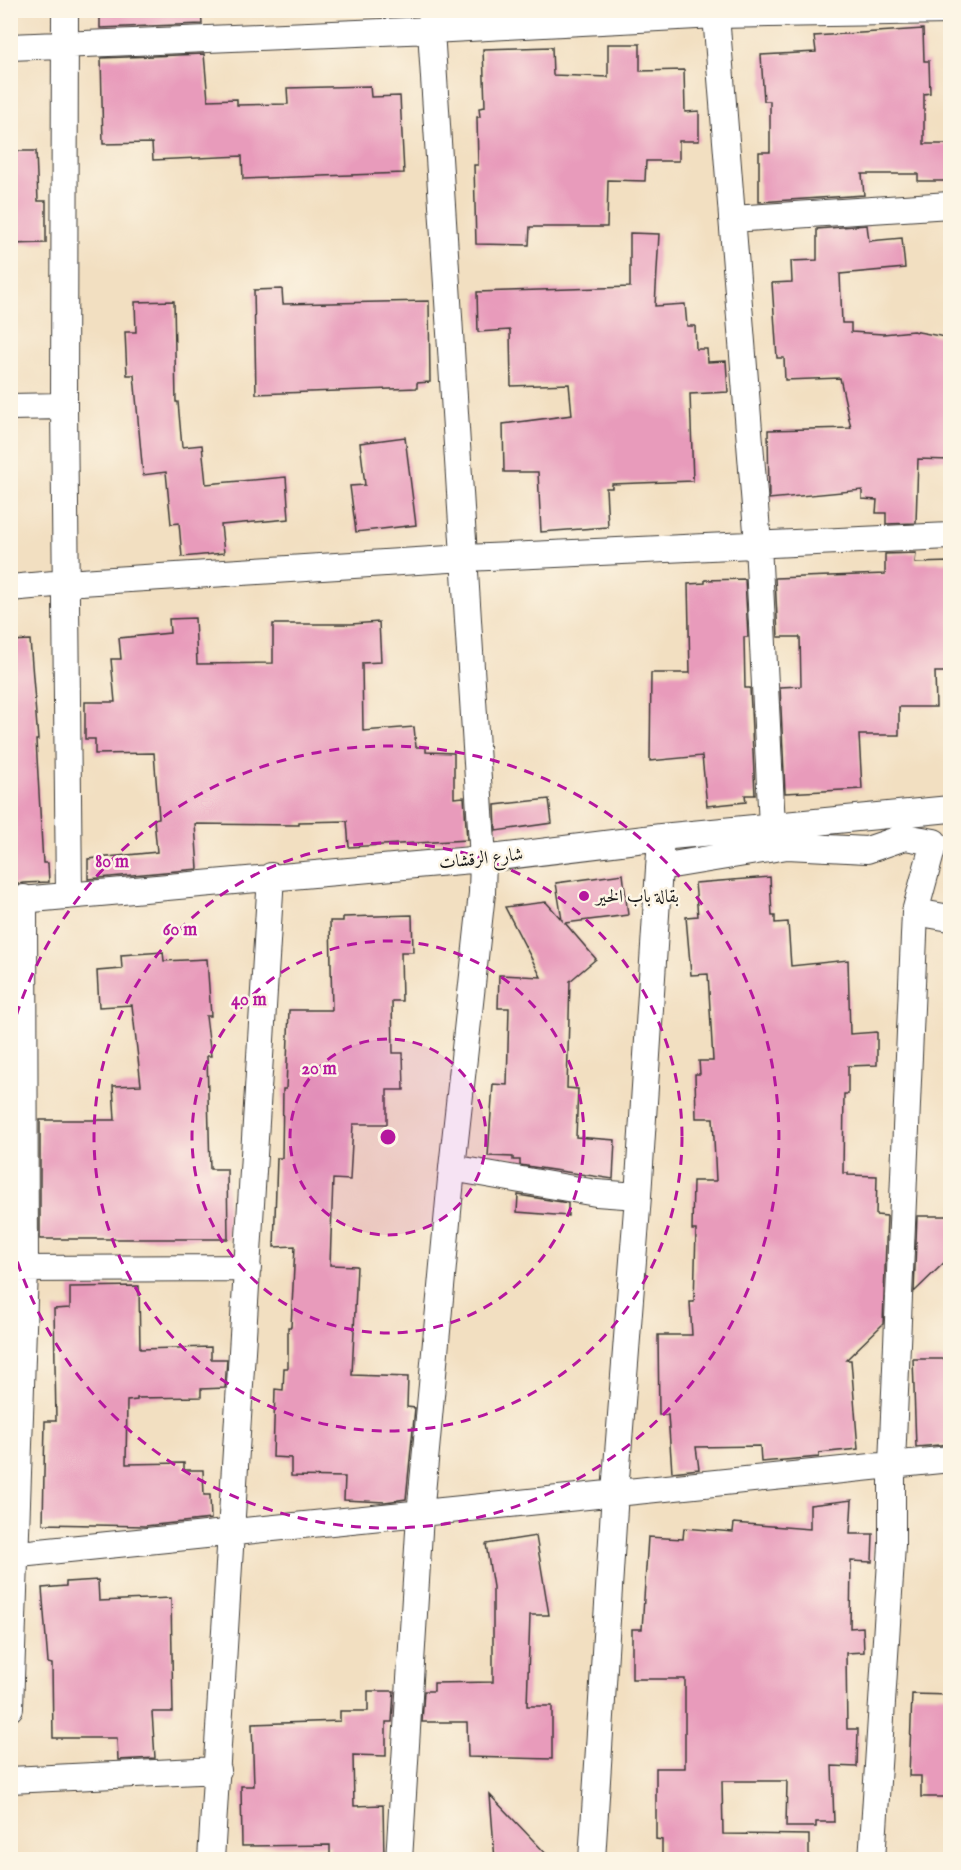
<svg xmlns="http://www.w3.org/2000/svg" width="961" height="1870" font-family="'IM FELL English',Amiri,serif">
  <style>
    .building { fill: #e89bbb }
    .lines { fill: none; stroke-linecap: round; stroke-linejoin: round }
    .street-casing { stroke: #3c3935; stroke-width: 28 }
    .street { stroke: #fff; stroke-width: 26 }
    .ring { fill: none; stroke: #b5179e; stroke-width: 3; stroke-dasharray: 10 8 }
    .poi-dot { fill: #b5179e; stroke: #fcf5e5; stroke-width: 2 }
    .labels { text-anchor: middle; stroke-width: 5; stroke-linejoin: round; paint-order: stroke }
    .street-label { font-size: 18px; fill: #1c1c1c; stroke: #fcf5e5 }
    .poi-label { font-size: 18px; fill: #1c1c1c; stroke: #fcf5e5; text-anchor: start }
    .centre { fill: #b5179e; stroke: #fcf5e5; stroke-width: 3 }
    .ring-label { font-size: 18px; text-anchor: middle; font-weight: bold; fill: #b5179e; stroke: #fcf5e5; stroke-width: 5; stroke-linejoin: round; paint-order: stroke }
  </style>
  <rect width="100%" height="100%" fill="#fcf5e5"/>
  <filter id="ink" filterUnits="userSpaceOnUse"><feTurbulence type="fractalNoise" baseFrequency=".0167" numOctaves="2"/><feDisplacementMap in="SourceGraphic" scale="12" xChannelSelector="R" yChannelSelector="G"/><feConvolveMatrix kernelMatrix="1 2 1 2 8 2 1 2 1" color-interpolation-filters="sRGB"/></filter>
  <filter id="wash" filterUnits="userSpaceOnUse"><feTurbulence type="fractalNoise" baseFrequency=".008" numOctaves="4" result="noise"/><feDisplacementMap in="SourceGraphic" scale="24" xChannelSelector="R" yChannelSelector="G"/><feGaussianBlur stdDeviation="1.35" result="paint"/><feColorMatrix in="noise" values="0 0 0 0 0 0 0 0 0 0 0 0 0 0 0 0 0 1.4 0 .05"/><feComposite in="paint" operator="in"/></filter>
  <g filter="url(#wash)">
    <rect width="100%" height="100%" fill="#f2dfc1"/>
    <g id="blocks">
      <path class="building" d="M 100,10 L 201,10 L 202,24 L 100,28 Z
        M 923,29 L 924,61 L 929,61 L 930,93 L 924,94 L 924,144 L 950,144 L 950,181 L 918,181 L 918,174 L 862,174 L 864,195 L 759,202 L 759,152 L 770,152 L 770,101 L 764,101 L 761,55 L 816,52 L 814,36 Z
        M 608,44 L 640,44 L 640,71 L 684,70 L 685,112 L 699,111 L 699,141 L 679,141 L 679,161 L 646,161 L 645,181 L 608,180 L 607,227 L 530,227 L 529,245 L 476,244 L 474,165 L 478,165 L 477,117 L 480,117 L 479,108 L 485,107 L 483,49 L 552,47 L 553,75 L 608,77 Z
        M 204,54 L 208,100 L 237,99 L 237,105 L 288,104 L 287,88 L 370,86 L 371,97 L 400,96 L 404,173 L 243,179 L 242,156 L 153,160 L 152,143 L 103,144 L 101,58 Z
        M 10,151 L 36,151 L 38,201 L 46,201 L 46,243 L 10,244 Z
        M 867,225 L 869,241 L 902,238 L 905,268 L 840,274 L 842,323 L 851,323 L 851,332 L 883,334 L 913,331 L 951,338 L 950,460 L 918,459 L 916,523 L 886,524 L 886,513 L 876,513 L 877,500 L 862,499 L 862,490 L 769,499 L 768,430 L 851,428 L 840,378 L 785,380 L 784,358 L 777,358 L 772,283 L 792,282 L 791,261 L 817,260 L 817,229 Z
        M 630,233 L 659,234 L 655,306 L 685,304 L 687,326 L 695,326 L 696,349 L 707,349 L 708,362 L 726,361 L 728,392 L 690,394 L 693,481 L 612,484 L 612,488 L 606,488 L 608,527 L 541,532 L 538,472 L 504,472 L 503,424 L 572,415 L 569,384 L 511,386 L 510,330 L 478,332 L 477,292 L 630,287 Z
        M 282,289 L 283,304 L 429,301 L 430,382 L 417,383 L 417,388 L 256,394 L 254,290 Z
        M 174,301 L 176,402 L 178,402 L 182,447 L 202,445 L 206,484 L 286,477 L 289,519 L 221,525 L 224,553 L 182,557 L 179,523 L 171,524 L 166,472 L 143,475 L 134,375 L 127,375 L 125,332 L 136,332 L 135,302 Z
        M 405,437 L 416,525 L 356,532 L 350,486 L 365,485 L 360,443 Z
        M 916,553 L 915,563 L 951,562 L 951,672 L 935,672 L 936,707 L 899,707 L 899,735 L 859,735 L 862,789 L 785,793 L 780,687 L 801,686 L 800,637 L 778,637 L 775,578 L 885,574 L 885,554 Z
        M 745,579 L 748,637 L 744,637 L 745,688 L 750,688 L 755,795 L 745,795 L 746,802 L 707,806 L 702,756 L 650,761 L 651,673 L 690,673 L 688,584 L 705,583 L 705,580 Z
        M 195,618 L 197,664 L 273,663 L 273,624 L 351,624 L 379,622 L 381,662 L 362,663 L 363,731 L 414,727 L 416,747 L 426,747 L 426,752 L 454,753 L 454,798 L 464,797 L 467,840 L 349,847 L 347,821 L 299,822 L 299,825 L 195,824 L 198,869 L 88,879 L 88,859 L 157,852 L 154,819 L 159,818 L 154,753 L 95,754 L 95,739 L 85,739 L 85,702 L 115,702 L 111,659 L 121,659 L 119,638 L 170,633 L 169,619 Z
        M 30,640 L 38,740 L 36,740 L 43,863 L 48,863 L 49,882 L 23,883 L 10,886 L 10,641 Z
        M 549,799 L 552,823 L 496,831 L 495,805 Z
        M 623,874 L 628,915 L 565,923 L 596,959 L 570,981 L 567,1088 L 578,1089 L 576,1137 L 615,1140 L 613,1179 L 520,1165 L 520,1160 L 513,1160 L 513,1157 L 488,1156 L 493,1084 L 507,1085 L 509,1008 L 498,1008 L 499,975 L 541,977 L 505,907 L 546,902 L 562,920 L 556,883 Z
        M 770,877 L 772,916 L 775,916 L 775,923 L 788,922 L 791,966 L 848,960 L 850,1034 L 877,1032 L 877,1065 L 848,1066 L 848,1094 L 844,1094 L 843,1173 L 848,1173 L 848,1175 L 877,1176 L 876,1215 L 887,1216 L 883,1324 L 846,1360 L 851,1360 L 858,1449 L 819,1453 L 819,1457 L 761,1462 L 760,1446 L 696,1447 L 699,1469 L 672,1472 L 668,1415 L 659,1415 L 658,1335 L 692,1335 L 690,1302 L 694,1302 L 696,1230 L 692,1230 L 693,1181 L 716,1181 L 713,1118 L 696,1118 L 695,1074 L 700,1074 L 699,1061 L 713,1061 L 708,974 L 691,975 L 686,917 L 698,916 L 695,883 Z
        M 412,915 L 413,952 L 401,952 L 402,1001 L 392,1001 L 393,1053 L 403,1053 L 404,1090 L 387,1090 L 387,1124 L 353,1124 L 350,1180 L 333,1179 L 330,1265 L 357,1266 L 352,1375 L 408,1377 L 407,1407 L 415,1408 L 406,1499 L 385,1502 L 344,1500 L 345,1477 L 291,1476 L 291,1458 L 273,1457 L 275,1389 L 283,1390 L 284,1368 L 288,1368 L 288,1327 L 291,1327 L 295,1246 L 274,1247 L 277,1158 L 282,1158 L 283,1089 L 286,1089 L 289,1010 L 332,1010 L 330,921 L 343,921 L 343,917 Z
        M 163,952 L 164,961 L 207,959 L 211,1016 L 206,1016 L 211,1056 L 207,1056 L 210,1169 L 227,1169 L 228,1239 L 40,1239 L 40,1120 L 115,1120 L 113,1086 L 141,1085 L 132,1005 L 99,1007 L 97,971 L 122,969 L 121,955 Z
        M 518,1195 L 568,1203 L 568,1216 L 517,1212 Z
        M 917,1216 L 951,1216 L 951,1256 L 914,1292 Z
        M 139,1286 L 140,1349 L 211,1347 L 211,1359 L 227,1359 L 225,1388 L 201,1389 L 201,1397 L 137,1398 L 137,1400 L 127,1401 L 126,1464 L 184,1463 L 184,1470 L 203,1470 L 204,1495 L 210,1495 L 211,1519 L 145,1526 L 43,1524 L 45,1421 L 56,1421 L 54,1309 L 70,1308 L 70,1287 Z
        M 913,1359 L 951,1359 L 951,1444 L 916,1447 Z
        M 852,1500 L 850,1534 L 873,1534 L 872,1562 L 851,1561 L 850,1628 L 863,1627 L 864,1652 L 846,1653 L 847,1729 L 858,1729 L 857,1767 L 832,1766 L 834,1822 L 816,1822 L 816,1827 L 786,1827 L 787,1781 L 722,1781 L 723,1834 L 809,1835 L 809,1860 L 662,1860 L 662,1840 L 656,1839 L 656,1768 L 685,1768 L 685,1679 L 632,1679 L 632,1629 L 642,1629 L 648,1537 L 683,1539 L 684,1528 L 733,1532 L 734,1523 L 810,1529 L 810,1505 Z
        M 536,1536 L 549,1615 L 530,1615 L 527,1706 L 552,1706 L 552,1759 L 468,1757 L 467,1722 L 422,1722 L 424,1691 L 434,1691 L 434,1683 L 493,1682 L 493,1587 L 486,1544 Z
        M 98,1580 L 99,1601 L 171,1598 L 173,1712 L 152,1712 L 155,1758 L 118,1760 L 117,1738 L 53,1738 L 52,1664 L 48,1663 L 42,1588 L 66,1586 L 66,1582 Z
        M 368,1691 L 394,1691 L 392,1722 L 386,1722 L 386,1756 L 353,1755 L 354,1806 L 383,1805 L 384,1858 L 330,1859 L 330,1845 L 242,1846 L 241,1786 L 254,1786 L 252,1724 L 340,1721 L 340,1711 L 368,1711 Z
        M 912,1694 L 951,1695 L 951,1797 L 921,1797 L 921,1776 L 909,1776 Z
        M 490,1795 L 552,1860 L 495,1860 Z"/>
    </g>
  </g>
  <g filter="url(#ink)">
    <use href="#blocks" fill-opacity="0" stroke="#3c3935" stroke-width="1.5"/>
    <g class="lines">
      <g class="street-casing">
        <path id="street" d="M 65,10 L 64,406 L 69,895
          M 716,15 L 758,544 L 772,826
          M 10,47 L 431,30 L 716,15 L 950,11
          M 732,219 L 950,205
          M 10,407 L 64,406
          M 10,588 L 65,583 L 465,558 L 950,536
          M 660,867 L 787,846 L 867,850 L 905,837 L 934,842 L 915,912 L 950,918
          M 10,901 L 483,859 L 661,837 L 950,809
          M 452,1168 L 596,1193 L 638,1196
          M 10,1269 L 248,1268
          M 10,1555 L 950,1459
          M 10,1708 L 25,1269 L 24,898
          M 10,1780 L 218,1770
          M 211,1860 L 271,876
          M 399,1860 L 420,1515 L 452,1168 L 482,893 L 483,859 L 431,30 L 432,10
          M 592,1860 L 615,1492 L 638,1196 L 661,837
          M 872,1860 L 892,1545 L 892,1464 L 915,912"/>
      </g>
      <use href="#street" class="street"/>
    </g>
  </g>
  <circle cx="388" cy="1137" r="98" fill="#b5179e" fill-opacity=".12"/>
  <g class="ring">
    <circle cx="388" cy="1137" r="98"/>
    <circle cx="388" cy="1137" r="196"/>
    <circle cx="388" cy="1137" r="294"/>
    <path d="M11 1033A391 391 0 1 1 11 1241"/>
  </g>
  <circle class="poi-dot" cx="584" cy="896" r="6"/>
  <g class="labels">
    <g class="street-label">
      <text transform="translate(481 858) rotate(-6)" y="6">شارع الرقشات</text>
    </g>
    <g class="poi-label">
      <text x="596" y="902">بقالة باب الخير</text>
    </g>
  </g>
  <circle cx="388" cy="1137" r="9" class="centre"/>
  <g class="ring-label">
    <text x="112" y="867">80 m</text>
    <text x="180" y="935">60 m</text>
    <text x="249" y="1005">40 m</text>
    <text x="319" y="1074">20 m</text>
  </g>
  <rect width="961" height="1870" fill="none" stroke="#fcf5e5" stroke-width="36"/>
</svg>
